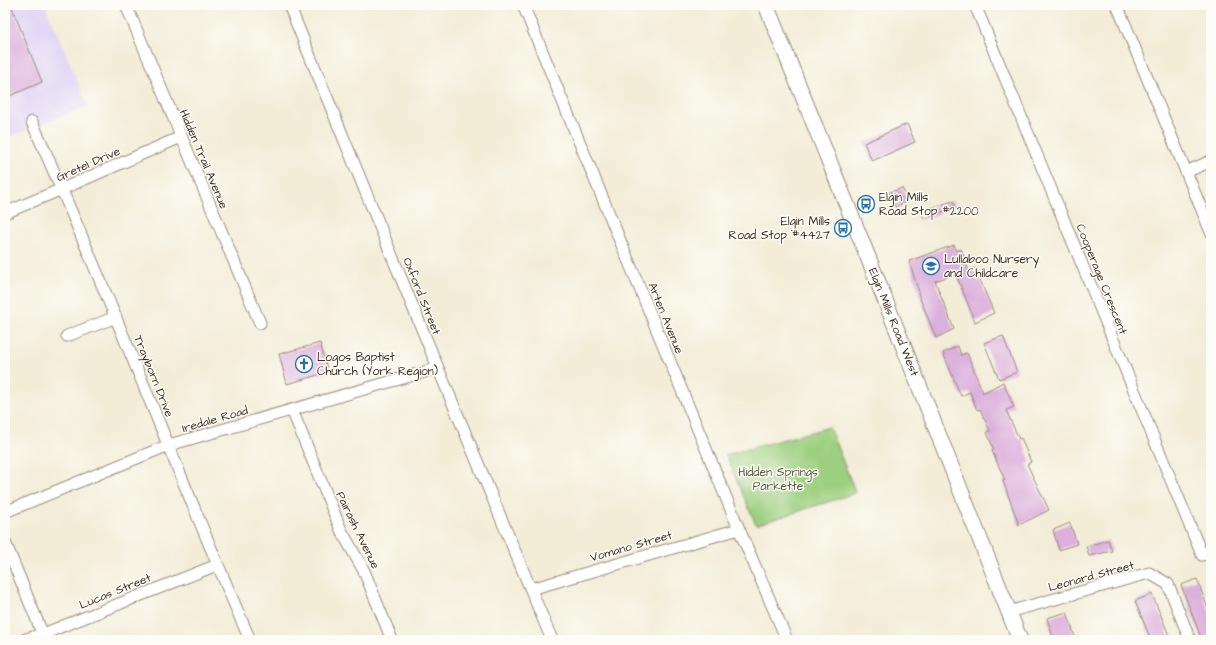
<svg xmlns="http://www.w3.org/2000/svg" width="1216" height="645" font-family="'Architects Daughter',sans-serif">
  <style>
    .built { fill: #e0d4f4 }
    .green { fill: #9ccf7f; stroke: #6c7c4e }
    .building { fill: #dcb0dc }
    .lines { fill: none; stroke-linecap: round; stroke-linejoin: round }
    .street-casing { stroke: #978c7b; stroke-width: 13 }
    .secondary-casing { stroke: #978c7b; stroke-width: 17 }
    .street { stroke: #fff; stroke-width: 11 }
    .secondary { stroke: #fff; stroke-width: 15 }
    .labels { text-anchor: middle; stroke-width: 3; stroke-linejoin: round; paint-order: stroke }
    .street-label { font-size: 12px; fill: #3b2a1e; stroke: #fdfcf7 }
    .poi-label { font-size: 12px; fill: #3b2a1e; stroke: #fdfcf7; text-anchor: start }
    .park-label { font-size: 12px; fill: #585c3b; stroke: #fdfcf7 }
  </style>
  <rect width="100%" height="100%" fill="#fdfcf7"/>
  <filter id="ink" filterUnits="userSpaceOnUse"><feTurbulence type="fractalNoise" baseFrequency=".025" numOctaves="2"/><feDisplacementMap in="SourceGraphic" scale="8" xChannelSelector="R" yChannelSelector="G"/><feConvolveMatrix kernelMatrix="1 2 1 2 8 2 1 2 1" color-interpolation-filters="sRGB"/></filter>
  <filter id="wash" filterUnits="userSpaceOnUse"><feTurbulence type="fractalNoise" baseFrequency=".012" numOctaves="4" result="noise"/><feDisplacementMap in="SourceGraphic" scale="16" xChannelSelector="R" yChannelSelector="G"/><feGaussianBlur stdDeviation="0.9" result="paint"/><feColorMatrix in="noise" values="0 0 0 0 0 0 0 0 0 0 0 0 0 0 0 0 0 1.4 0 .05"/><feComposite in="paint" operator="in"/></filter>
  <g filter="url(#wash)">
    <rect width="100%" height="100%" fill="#f3edd8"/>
    <path class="built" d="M 5,5 L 45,5 L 88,106 L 5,138 Z"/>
    <path class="green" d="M 829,427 L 856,493 L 756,525 L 726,455 Z"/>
    <g id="blocks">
      <path class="building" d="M 5,5 L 11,5 L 42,82 L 5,98 Z
        M 907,124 L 915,142 L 872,161 L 864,143 Z
        M 902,188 L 908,201 L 895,207 L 889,193 Z
        M 953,201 L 955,207 L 924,219 L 921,211 Z
        M 954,245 L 956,251 L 961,249 L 969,271 L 975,268 L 994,313 L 975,322 L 956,274 L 935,281 L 954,329 L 936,338 L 918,293 L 919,292 L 909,261 Z
        M 1003,336 L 1017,372 L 999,379 L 984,343 Z
        M 320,343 L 328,372 L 287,384 L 279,354 Z
        M 958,346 L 961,355 L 967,353 L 983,393 L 1003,382 L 1014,407 L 1006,410 L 1019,439 L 1021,438 L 1031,462 L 1027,464 L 1049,510 L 1019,525 L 1003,481 L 1005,480 L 992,451 L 994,450 L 987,432 L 990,431 L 980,409 L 977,410 L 970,392 L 961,396 L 943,353 Z
        M 1070,523 L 1077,544 L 1059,550 L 1053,530 Z
        M 1108,540 L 1112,551 L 1089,556 L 1086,546 Z
        M 1197,579 L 1211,617 L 1211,640 L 1202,640 L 1181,585 Z
        M 1152,594 L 1171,640 L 1151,640 L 1135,601 Z
        M 1067,612 L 1076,640 L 1054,640 L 1047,618 Z"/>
    </g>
  </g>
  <g filter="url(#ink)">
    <use href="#blocks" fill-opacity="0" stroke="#978c7b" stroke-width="1"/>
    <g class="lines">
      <g class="street-casing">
        <path id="street" d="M 126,5 L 260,323
          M 289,5 L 438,368 L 552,640
          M 523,5 L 739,529 L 787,640
          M 975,5 L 1202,555 L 1211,553
          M 1117,5 L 1211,232
          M 32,122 C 109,293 175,468 250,640
          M 1186,172 L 1211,161
          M 5,213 L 62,189 L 181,137
          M 67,336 L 116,317
          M 292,410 L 341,530 L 364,571 L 392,640
          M 5,512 L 169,445 L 438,368
          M 5,542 L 45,640
          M 531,589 L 739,529
          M 1008,612 L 1149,573 L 1168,584 L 1190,640
          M 23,640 L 43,634 L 217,565"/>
      </g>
      <g class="secondary-casing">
        <path id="secondary" d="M 766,5 L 870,262 L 1020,640"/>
      </g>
      <use href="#street" class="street"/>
      <use href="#secondary" class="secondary"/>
    </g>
  </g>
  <defs>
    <g id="bus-ring" transform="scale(0.9)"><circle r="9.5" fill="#fdfcf7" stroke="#1f6fb2" stroke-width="1.5"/><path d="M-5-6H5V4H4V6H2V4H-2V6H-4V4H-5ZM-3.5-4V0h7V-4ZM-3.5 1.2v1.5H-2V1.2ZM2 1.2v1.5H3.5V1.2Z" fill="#1f6fb2"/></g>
    <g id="school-ring" transform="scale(0.9)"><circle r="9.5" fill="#fdfcf7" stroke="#1f6fb2" stroke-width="1.5"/><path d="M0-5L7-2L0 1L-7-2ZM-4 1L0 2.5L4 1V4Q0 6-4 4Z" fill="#1f6fb2"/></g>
    <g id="church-ring" transform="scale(0.9)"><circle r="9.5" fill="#fdfcf7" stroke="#1f6fb2" stroke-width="1.5"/><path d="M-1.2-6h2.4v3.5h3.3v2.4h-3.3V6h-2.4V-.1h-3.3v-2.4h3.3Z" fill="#1f6fb2"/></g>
  </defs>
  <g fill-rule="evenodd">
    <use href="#bus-ring" x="866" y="204"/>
    <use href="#bus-ring" x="843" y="228"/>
    <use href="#school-ring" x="931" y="266"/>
    <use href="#church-ring" x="304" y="364"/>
  </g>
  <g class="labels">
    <g class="street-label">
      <text transform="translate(204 159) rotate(67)" y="4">Hidden Trail Avenue</text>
      <text transform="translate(88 164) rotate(-24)" y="4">Gretel Drive</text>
      <text transform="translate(1102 279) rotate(68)" y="4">Cooperage Crescent</text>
      <text transform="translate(422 296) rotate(68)" y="4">Oxford Street</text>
      <text transform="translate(666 318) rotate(68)" y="4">Arten Avenue</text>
      <text transform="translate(894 322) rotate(68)" y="4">Elgin Mills Road West</text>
      <text transform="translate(154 376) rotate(68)" y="4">Trayborn Drive</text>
      <text transform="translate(215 419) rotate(-16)" y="4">Iredale Road</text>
      <text transform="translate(358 530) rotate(64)" y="4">Pairash Avenue</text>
      <text transform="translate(631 546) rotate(-16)" y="4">Vomano Street</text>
      <text transform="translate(1091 576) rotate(-15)" y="4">Leonard Street</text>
      <text transform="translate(115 591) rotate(-22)" y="4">Lucas Street</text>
    </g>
    <g class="poi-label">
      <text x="879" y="201">Elgin Mills<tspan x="879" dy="14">Road Stop #2200</tspan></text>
      <text x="830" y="225" text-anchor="end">Elgin Mills<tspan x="830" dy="14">Road Stop #4427</tspan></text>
      <text x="944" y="263">Lullaboo Nursery<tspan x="944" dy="14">and Childcare</tspan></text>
      <text x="317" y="361">Logos Baptist<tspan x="317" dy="14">Church (York Region)</tspan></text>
    </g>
    <g class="park-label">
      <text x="778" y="476">Hidden Springs<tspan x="778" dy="14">Parkette</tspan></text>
    </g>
  </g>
  <rect width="1216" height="645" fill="none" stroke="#fdfcf7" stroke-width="20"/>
</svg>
